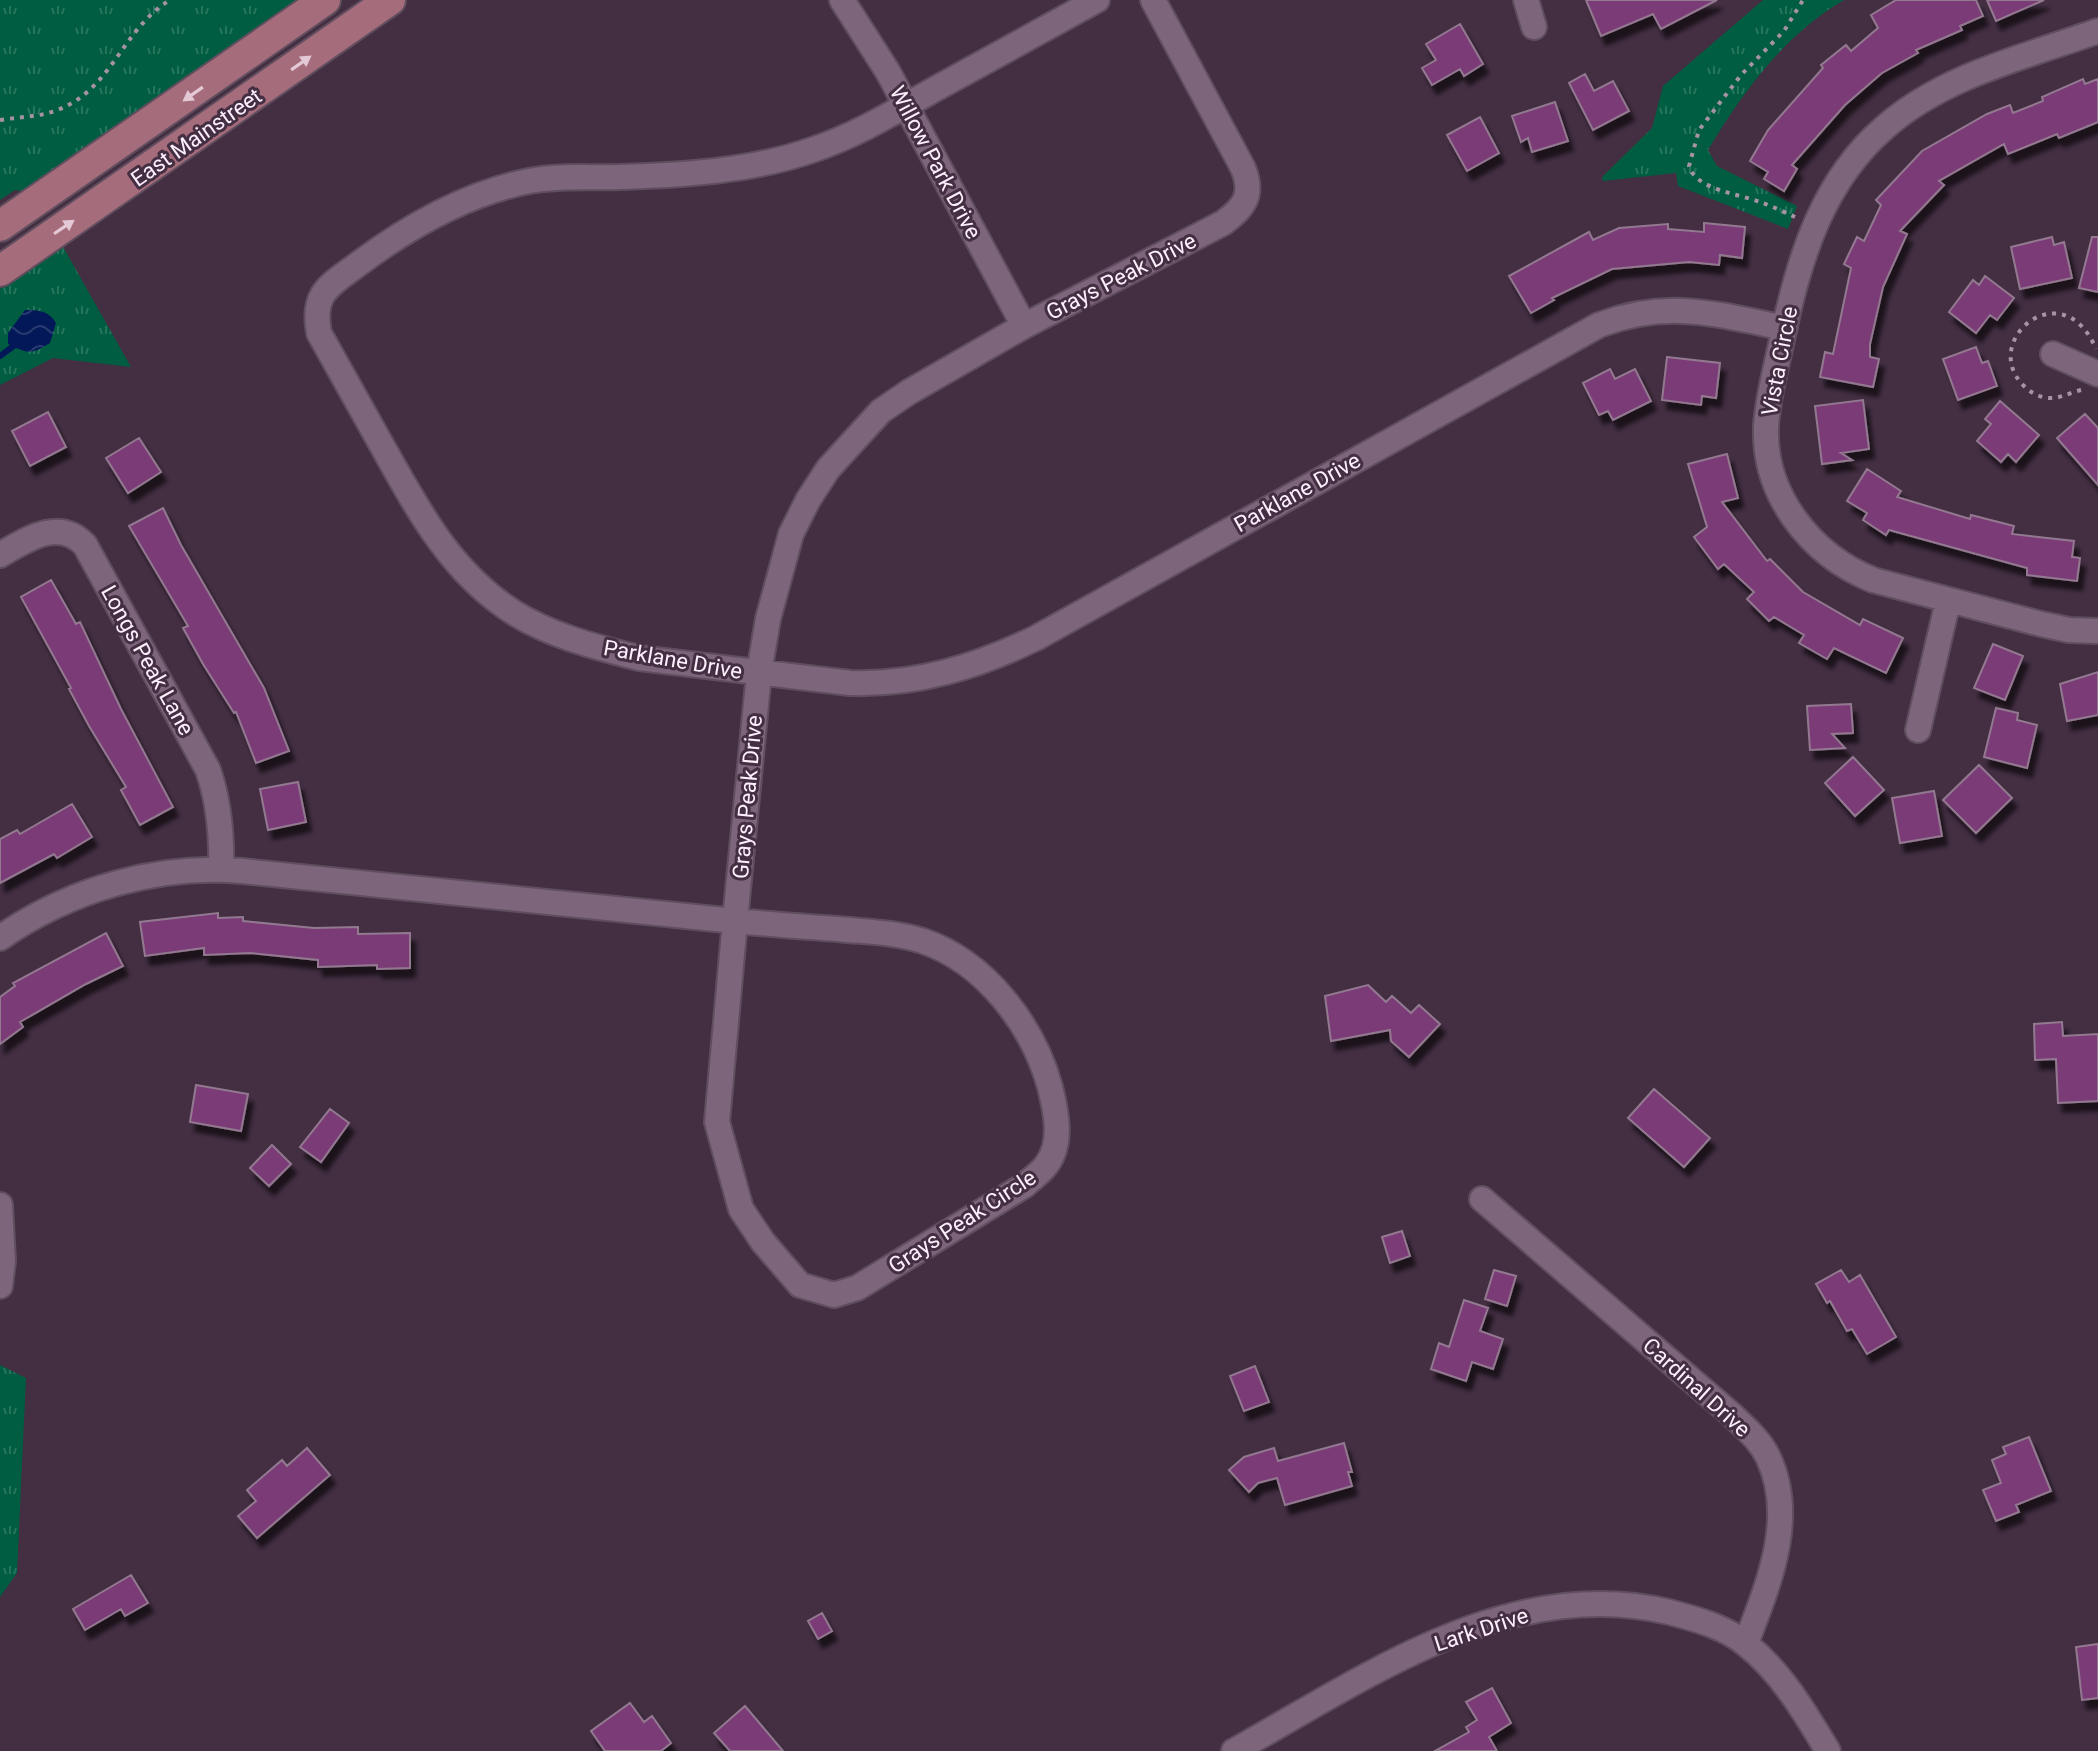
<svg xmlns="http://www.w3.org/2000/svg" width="2098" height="1751" font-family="Roboto,sans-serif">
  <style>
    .grass { fill: url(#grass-tufts) }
    .water { fill: url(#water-waves) }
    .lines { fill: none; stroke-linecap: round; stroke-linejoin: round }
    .stream { stroke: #031858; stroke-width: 6 }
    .building { fill: #7a3b77; stroke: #937990; stroke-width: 2; filter: url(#shadow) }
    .minor-casing { stroke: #604e5f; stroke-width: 28 }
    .major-casing { stroke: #604e5f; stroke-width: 34 }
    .path { stroke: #a694a4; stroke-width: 4; stroke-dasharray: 4 6; stroke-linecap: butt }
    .minor { stroke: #7d657b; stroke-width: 24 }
    .major { stroke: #a56c7b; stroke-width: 30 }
    .oneway { fill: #e3c8d5 }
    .labels { text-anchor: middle; stroke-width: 6; stroke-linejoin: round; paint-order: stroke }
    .street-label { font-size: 22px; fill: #feeffc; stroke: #432e42 }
  </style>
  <defs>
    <pattern id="grass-tufts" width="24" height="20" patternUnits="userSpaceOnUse" patternTransform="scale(2)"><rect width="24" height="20" fill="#005d41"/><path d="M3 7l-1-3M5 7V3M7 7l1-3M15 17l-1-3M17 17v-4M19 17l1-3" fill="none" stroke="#26755d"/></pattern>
    <pattern id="water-waves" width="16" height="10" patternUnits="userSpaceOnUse" patternTransform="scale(2)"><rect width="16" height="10" fill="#031858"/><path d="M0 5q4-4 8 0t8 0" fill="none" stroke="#293a71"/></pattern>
    <filter id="shadow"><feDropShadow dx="5" dy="9" stdDeviation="2" flood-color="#0009"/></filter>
  </defs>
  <rect width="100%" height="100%" fill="#432e42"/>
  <path class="grass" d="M 0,0 L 304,0 L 28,192 L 15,190 L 0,200 Z
    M 1763,0 L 1844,0 C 1784,35 1743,92 1708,150 L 1717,166 L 1797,206 L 1788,229 L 1678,186 L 1676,173 L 1603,181 L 1602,177 L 1652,128 L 1663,86 Z
    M 62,245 L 131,367 L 53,358 L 0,385 L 0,289 Z
    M 0,1365 L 26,1378 L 17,1573 L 0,1597 Z"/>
  <path class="water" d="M 25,310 C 39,310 49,311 56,323 L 50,343 C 30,355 29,354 8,344 L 8,333 Z"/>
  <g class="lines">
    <path class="stream" d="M 0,356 L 19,342"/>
  </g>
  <path class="building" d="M 1586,0 L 1717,0 L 1661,29 L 1653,14 L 1601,36 Z
    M 1896,0 L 1976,0 L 1983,16 L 1960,26 L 1962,30 L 1916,50 L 1918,53 L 1882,73 L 1845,105 L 1792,165 L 1797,169 L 1784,191 L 1764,179 L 1768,172 L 1750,161 L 1768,130 L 1823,68 L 1821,65 L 1846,45 L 1851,51 L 1878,28 L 1871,15 Z
    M 1987,0 L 2044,0 L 1996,21 Z
    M 1460,24 L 1483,64 L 1464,76 L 1460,69 L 1432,85 L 1422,68 L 1436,60 L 1426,44 Z
    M 1585,74 L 1594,91 L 1613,81 L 1629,111 L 1593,130 L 1569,83 Z
    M 2083,79 L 2085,84 L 2098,79 L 2098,122 L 2059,138 L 2057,134 L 2008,154 L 2004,144 L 1939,181 L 1944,185 L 1900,231 L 1907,234 L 1883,287 L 1870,344 L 1870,357 L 1879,359 L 1873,387 L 1820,377 L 1825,352 L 1833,354 L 1851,268 L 1844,264 L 1857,237 L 1864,241 L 1881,205 L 1876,200 L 1922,151 L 1987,114 L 2010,105 L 2013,113 L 2043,101 L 2042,97 Z
    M 1555,102 L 1568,141 L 1532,152 L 1528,138 L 1521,142 L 1512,116 Z
    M 1480,117 L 1499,153 L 1467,171 L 1447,135 Z
    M 1704,223 L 1745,227 L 1742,258 L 1720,255 L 1719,265 L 1689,262 L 1612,269 L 1552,298 L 1554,300 L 1531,313 L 1509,276 L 1589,232 L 1593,240 L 1619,228 L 1668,224 L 1668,229 L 1704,232 Z
    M 2052,237 L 2054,245 L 2064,242 L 2072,278 L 2020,289 L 2011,247 Z
    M 2092,237 L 2098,237 L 2098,292 L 2079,288 Z
    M 1985,276 L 2014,298 L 1997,320 L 1990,315 L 1976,333 L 1949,312 L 1973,280 L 1979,285 Z
    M 1976,347 L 1982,363 L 1988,361 L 1997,386 L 1958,400 L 1943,359 Z
    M 1667,357 L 1720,363 L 1716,398 L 1702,396 L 1701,405 L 1662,400 Z
    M 1610,369 L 1615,379 L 1635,369 L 1651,401 L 1613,420 L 1608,411 L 1599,415 L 1583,383 Z
    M 1863,400 L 1869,449 L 1841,453 L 1852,460 L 1822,464 L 1815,406 Z
    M 2000,401 L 2039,435 L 2016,462 L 2008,454 L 2001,462 L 1977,441 L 1991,424 L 1985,419 Z
    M 48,412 L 66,447 L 30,466 L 12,431 Z
    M 2085,414 L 2098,428 L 2098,485 L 2057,438 Z
    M 139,438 L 161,472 L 128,493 L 106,458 Z
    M 1727,454 L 1738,498 L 1722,502 L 1767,561 L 1770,559 L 1803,592 L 1860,625 L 1863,619 L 1903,638 L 1886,673 L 1834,648 L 1827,659 L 1799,643 L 1804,635 L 1774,617 L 1769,621 L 1747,599 L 1754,592 L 1724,564 L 1718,569 L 1694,537 L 1707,527 L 1688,464 Z
    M 1867,469 L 1901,491 L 1897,497 L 1970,519 L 1971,515 L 2014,526 L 2012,534 L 2074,541 L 2072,557 L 2080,558 L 2077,581 L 2027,575 L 2027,568 L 1889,530 L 1886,535 L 1863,520 L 1867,513 L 1847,501 Z
    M 163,508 L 181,545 L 264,688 L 289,751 L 256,763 L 236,712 L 234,713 L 203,664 L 183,628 L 188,626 L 129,526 Z
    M 51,580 L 76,624 L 80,622 L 121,709 L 173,807 L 140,825 L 121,790 L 126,787 L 89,726 L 69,689 L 71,688 L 21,597 Z
    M 1993,644 L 2023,656 L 2005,700 L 1974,688 Z
    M 2098,672 L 2098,715 L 2067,721 L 2060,684 Z
    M 1851,704 L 1853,733 L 1832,734 L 1845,748 L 1810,750 L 1807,706 Z
    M 1996,708 L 2018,713 L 2017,720 L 2037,725 L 2027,768 L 1984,757 Z
    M 1853,757 L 1884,790 L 1855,816 L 1825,783 Z
    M 1979,765 L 2012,798 L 1976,833 L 1943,800 Z
    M 298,782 L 306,822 L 268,830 L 260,789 Z
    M 1934,791 L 1942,836 L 1900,843 L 1892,798 Z
    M 72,804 L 92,837 L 57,858 L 54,854 L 0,883 L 0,839 L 17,830 L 20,834 Z
    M 218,913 L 218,918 L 243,917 L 243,921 L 314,928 L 358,927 L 358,934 L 410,933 L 410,968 L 377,969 L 377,965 L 318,967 L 318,960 L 250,953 L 204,955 L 204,948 L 145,956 L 140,922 Z
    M 106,933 L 123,966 L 86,984 L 20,1022 L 23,1027 L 0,1044 L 0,997 L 15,986 L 13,983 Z
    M 1368,985 L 1386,1002 L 1392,996 L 1411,1013 L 1419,1005 L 1440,1024 L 1409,1057 L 1391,1041 L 1390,1030 L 1331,1041 L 1325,996 Z
    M 2062,1022 L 2063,1036 L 2098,1034 L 2098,1101 L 2058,1103 L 2056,1059 L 2035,1060 L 2034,1024 Z
    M 196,1085 L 248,1094 L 241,1131 L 190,1122 Z
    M 1654,1089 L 1710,1138 L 1684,1167 L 1628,1118 Z
    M 330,1109 L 349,1123 L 321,1162 L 300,1147 Z
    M 272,1145 L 291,1164 L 269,1186 L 250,1168 Z
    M 1402,1231 L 1410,1256 L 1390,1263 L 1382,1237 Z
    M 1494,1270 L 1516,1276 L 1507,1306 L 1485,1299 Z
    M 1841,1270 L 1849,1282 L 1860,1275 L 1896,1337 L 1867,1354 L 1852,1329 L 1847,1331 L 1830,1301 L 1827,1303 L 1816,1284 Z
    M 1464,1300 L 1488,1308 L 1480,1331 L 1503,1339 L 1493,1369 L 1472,1362 L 1466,1381 L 1431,1369 L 1439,1343 L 1449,1347 Z
    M 1255,1366 L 1269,1402 L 1244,1411 L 1230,1376 Z
    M 2029,1437 L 2051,1491 L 2016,1505 L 2019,1512 L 1996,1521 L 1983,1490 L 2001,1483 L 1992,1460 L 2006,1454 L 2003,1447 Z
    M 1344,1443 L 1352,1472 L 1348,1472 L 1352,1486 L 1285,1505 L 1277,1478 L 1258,1483 L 1249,1492 L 1229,1470 L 1244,1457 L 1274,1448 L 1278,1461 Z
    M 307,1448 L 330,1475 L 257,1538 L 238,1516 L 256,1501 L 247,1490 L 282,1460 L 287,1466 Z
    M 131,1575 L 148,1603 L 125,1616 L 121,1609 L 85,1630 L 73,1609 Z
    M 822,1613 L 832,1631 L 818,1639 L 808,1621 Z
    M 2098,1644 L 2098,1698 L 2082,1700 L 2076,1647 Z
    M 1492,1688 L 1511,1723 L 1489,1737 L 1497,1751 L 1435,1751 L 1469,1732 L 1466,1727 L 1477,1720 L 1466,1702 Z
    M 630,1703 L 644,1722 L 652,1716 L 671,1743 L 661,1751 L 605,1751 L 591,1731 Z
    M 745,1706 L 783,1751 L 730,1751 L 714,1733 Z"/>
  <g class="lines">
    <g class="minor-casing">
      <path id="minor" d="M 842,0 L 888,72 L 1024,326
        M 1097,0 C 1044,29 990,59 937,88 C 896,111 857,135 812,150 C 752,171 684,175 620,177 C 590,178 560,175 529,181 C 468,193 411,225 361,262 C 331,285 311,291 319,333 C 341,372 363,412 385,451 C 419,512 452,573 513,612 C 551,636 596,647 639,658 L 850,683 C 917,685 976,667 1036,638 L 1599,325 C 1668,299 1715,314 1785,328
        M 1526,0 L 1534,27
        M 2098,31 C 2025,57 1944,75 1884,128 C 1824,180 1800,255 1784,330 C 1778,361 1768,394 1766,426 C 1763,495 1811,555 1873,580 L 2041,624 L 2069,630 L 2098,631
        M 2053,354 L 2098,374
        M 0,555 C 26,540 59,517 85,545 L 208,770 C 219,802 222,836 221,869
        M 1918,730 L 1948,601
        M 735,921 C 770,924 804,927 838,929 C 866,932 896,932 923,941 C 985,962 1033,1025 1050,1087 C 1056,1111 1063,1142 1047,1164 C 1042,1172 1032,1178 1025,1185 L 857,1288 L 834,1295 L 800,1285 L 763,1242 L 741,1209 L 717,1122 Z
        M 0,938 C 70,889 158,864 242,871 L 735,921 L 759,673 L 768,619 L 791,534 L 808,500 L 828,469 L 881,411 L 909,392 L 1024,326 L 1223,223 C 1244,208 1254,195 1243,168 L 1153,0
        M 1482,1199 L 1732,1415 C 1745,1428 1760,1440 1768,1457 C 1797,1518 1768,1585 1746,1643
        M 0,1205 L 3,1261 L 0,1286
        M 1234,1751 C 1367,1677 1510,1574 1669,1612 C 1696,1619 1726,1627 1747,1645 C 1782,1673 1805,1713 1828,1751"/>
    </g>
    <g class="major-casing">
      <path id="major" d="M 0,226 L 325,0
        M 0,271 L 390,0"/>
    </g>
    <path class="path" d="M 0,120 C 19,117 37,117 55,111 C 113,90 120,31 170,0
      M 1795,217 C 1784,212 1772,206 1760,202 C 1740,194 1696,190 1689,166 L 1699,130 L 1741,75 L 1784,31 L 1803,0
      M 2081,390 C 2071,392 2062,398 2051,398 C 2040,398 2031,393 2024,386 C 1978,341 2063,270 2096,349"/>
    <use href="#minor" class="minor"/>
    <use href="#major" class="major"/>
  </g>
  <defs><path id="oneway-solid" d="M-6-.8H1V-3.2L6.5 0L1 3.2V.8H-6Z" transform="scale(2)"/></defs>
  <g class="oneway">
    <use href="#oneway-solid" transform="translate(301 63) rotate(-35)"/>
    <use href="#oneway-solid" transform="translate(193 94) rotate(145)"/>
    <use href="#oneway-solid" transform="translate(64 227) rotate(-34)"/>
  </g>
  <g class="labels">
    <g class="street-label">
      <text transform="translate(196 137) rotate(-35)" y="8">East Mainstreet</text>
      <text transform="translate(936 162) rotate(62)" y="8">Willow Park Drive</text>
      <text transform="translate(1121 276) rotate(-27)" y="8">Grays Peak Drive</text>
      <text transform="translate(1779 361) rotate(-79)" y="8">Vista Circle</text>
      <text transform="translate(1297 492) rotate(-29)" y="8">Parklane Drive</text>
      <text transform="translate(673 659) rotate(10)" y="8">Parklane Drive</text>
      <text transform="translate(148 660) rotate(61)" y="8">Longs Peak Lane</text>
      <text transform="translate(747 797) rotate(-85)" y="8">Grays Peak Drive</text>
      <text transform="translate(962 1221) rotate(-33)" y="8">Grays Peak Circle</text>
      <text transform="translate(1697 1387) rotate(42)" y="8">Cardinal Drive</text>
      <text transform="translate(1481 1629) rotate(-18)" y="8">Lark Drive</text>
    </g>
  </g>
</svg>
